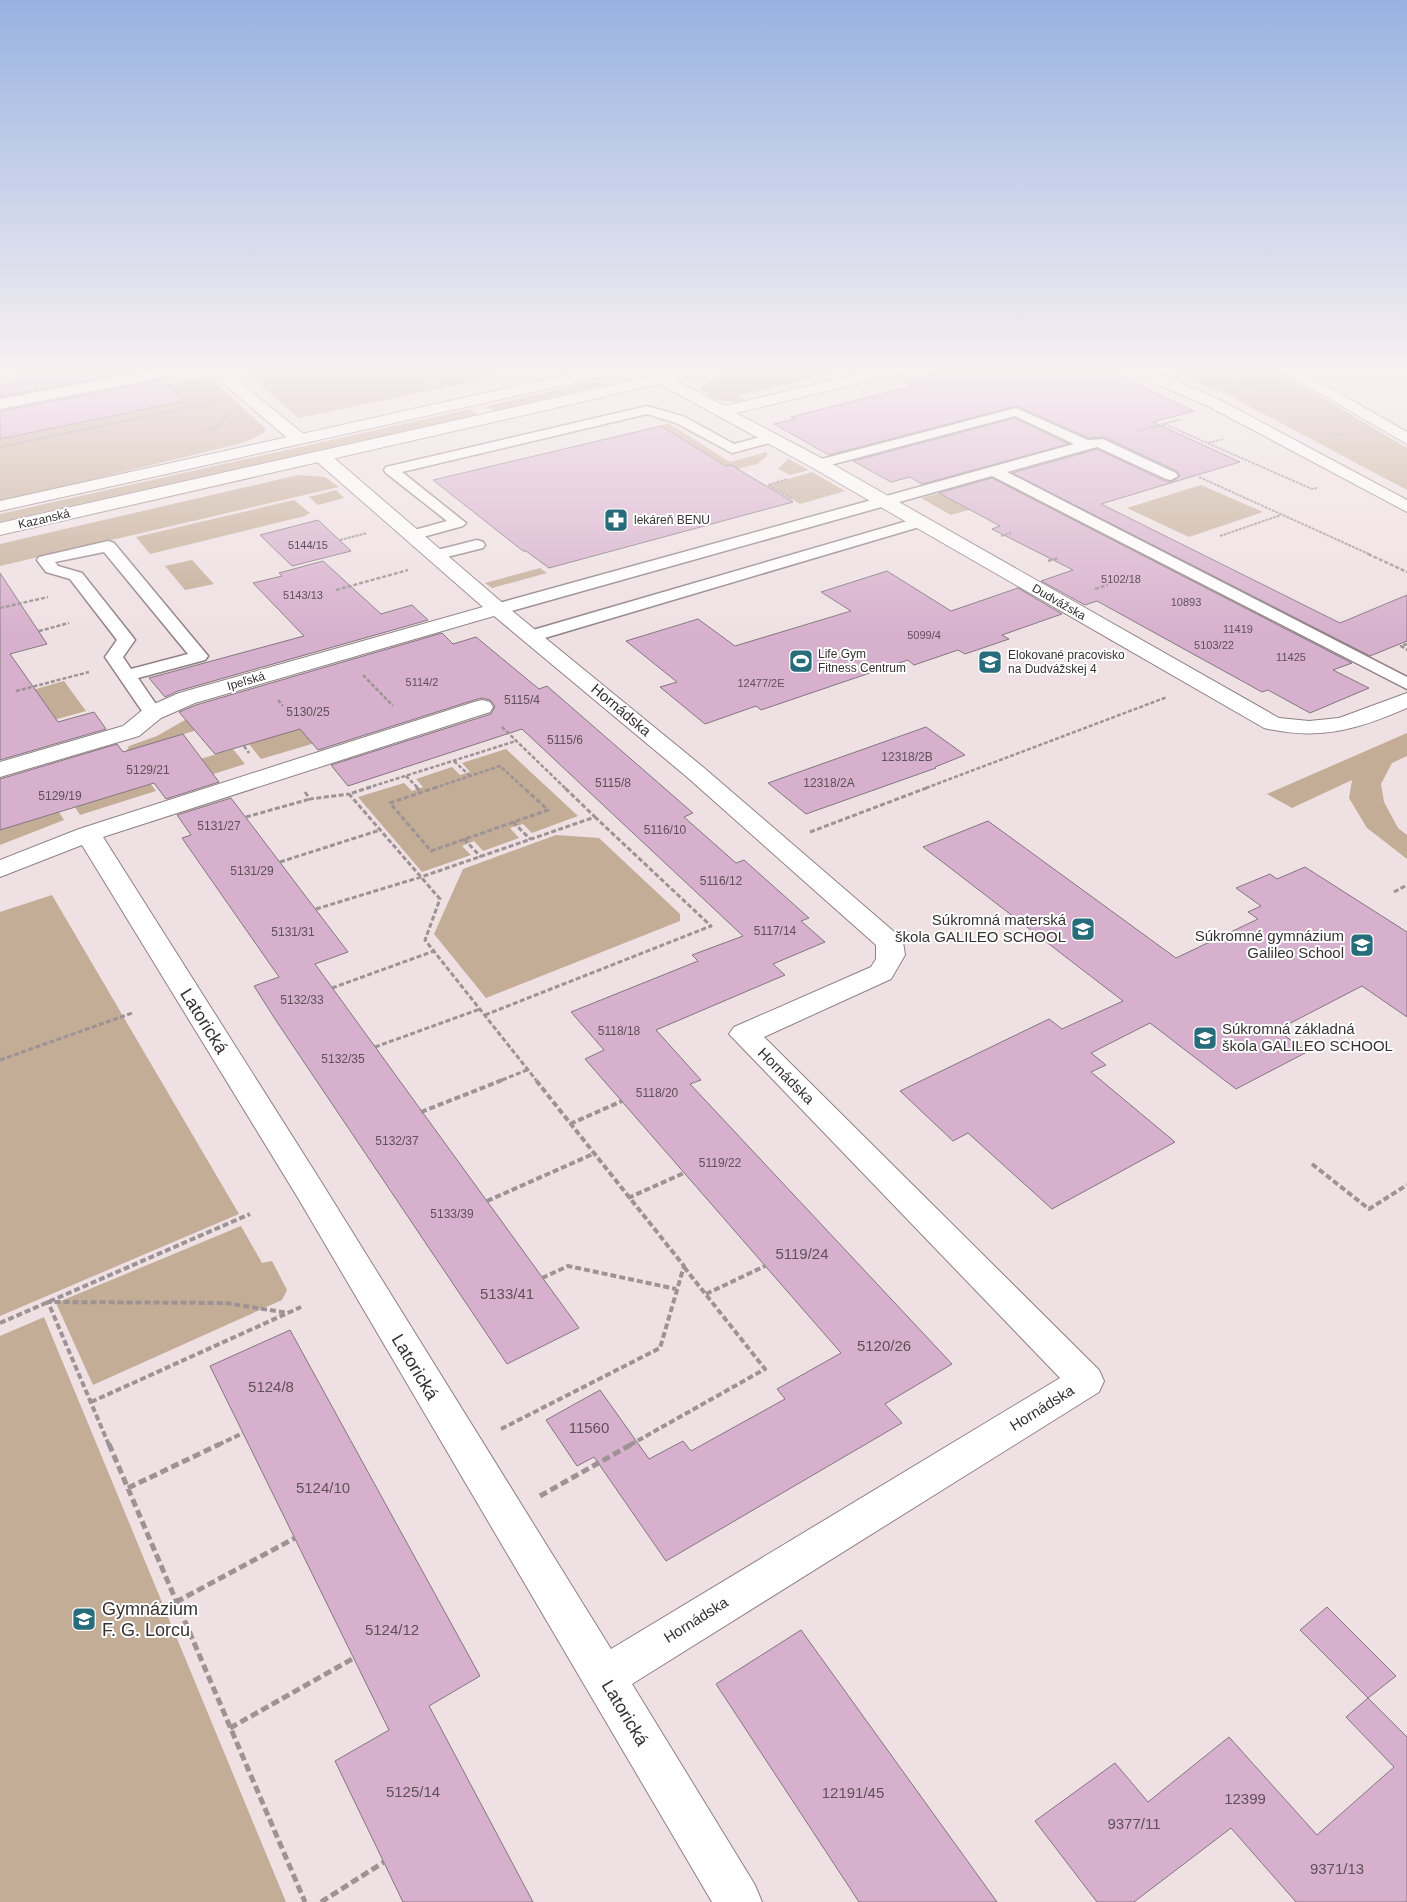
<svg xmlns="http://www.w3.org/2000/svg" width="1407" height="1902" font-family="Helvetica,sans-serif">
  <style>
    .green { fill: #c4ad97 }
    .building { fill: #d7b0cd; stroke: #82777f }
    .lines { fill: none; stroke-linecap: round; stroke-linejoin: round }
    .lane-casing { stroke: #8f8184; stroke-width: 3 }
    .street-casing { stroke: #8f8184; stroke-width: 2 }
    .secondary-casing { stroke: #8f8184; stroke-width: 2 }
    .path-far4 { stroke: #9d9294; stroke-width: 2; stroke-dasharray: 3 1; stroke-linecap: butt }
    .path-far3 { stroke: #9d9294; stroke-width: 2.5; stroke-dasharray: 4 2; stroke-linecap: butt }
    .path-far2 { stroke: #9d9294; stroke-width: 3; stroke-dasharray: 5 2.5; stroke-linecap: butt }
    .path-far1 { stroke: #9d9294; stroke-width: 4; stroke-dasharray: 6 3; stroke-linecap: butt }
    .path { stroke: #9d9294; stroke-width: 5; stroke-dasharray: 8 4; stroke-linecap: butt }
    .lane { fill: #fff; fill-rule: evenodd }
    .street { fill: #fff; fill-rule: evenodd }
    .secondary { fill: #fff; fill-rule: evenodd }
    .labels { text-anchor: middle; stroke-width: 4; stroke-linejoin: round; paint-order: stroke }
    .far-number-label { font-size: 11px; fill: #5f5159 }
    .far-street-label { font-size: 12px; fill: #373132; stroke: #fff }
    .far-poi-label { font-size: 12px; fill: #373132; stroke: #fff; text-anchor: start }
    .number-label { font-size: 12px; fill: #5f5159 }
    .street-label { font-size: 15px; fill: #373132; stroke: #fff }
    .poi-label { font-size: 15px; fill: #373132; stroke: #fff; text-anchor: end }
    .near-number-label { font-size: 15px; fill: #5f5159 }
    .near-street-label { font-size: 18px; fill: #373132; stroke: #fff }
    .near-poi-label { font-size: 18px; fill: #373132; stroke: #fff; text-anchor: start }
  </style>
  <rect width="100%" height="100%" fill="#efe0e3"/>
  <path class="green" d="M 241,369 L 484,369 L 496,377 L 299,418 Z
    M 751,369 L 851,369 L 739,396 L 749,401 C 727,402 718,404 700,389 C 710,374 734,373 751,369 Z
    M 1164,369 L 1268,369 L 1308,389 L 1407,448 L 1407,490 L 1226,394 Z
    M 209,377 L 265,428 L 264,433 L 242,443 L 0,502 L 0,436 L 2,438 L 185,401 L 167,384 Z
    M 596,381 L 607,384 L 494,411 L 487,406 Z
    M 470,409 L 478,415 L 0,522 L 0,514 Z
    M 668,423 L 730,462 L 767,452 L 767,456 L 757,464 L 733,470 L 661,426 Z
    M 788,459 L 809,470 L 790,475 L 778,469 Z
    M 812,472 L 845,491 L 800,504 L 768,485 Z
    M 298,475 L 325,477 L 339,487 L 0,566 L 0,544 Z
    M 985,481 L 1010,486 L 1025,494 L 951,515 L 921,498 Z
    M 1201,485 L 1263,512 L 1189,537 L 1127,508 Z
    M 336,490 L 344,498 L 318,505 L 309,497 Z
    M 294,500 L 310,513 L 305,516 L 150,554 L 136,537 Z
    M 192,560 L 214,584 L 185,590 L 165,566 Z
    M 540,568 L 547,573 L 492,588 L 485,583 Z
    M 64,681 L 86,711 L 0,735 L 22,693 Z
    M 185,720 L 188,720 L 197,730 L 126,752 L 129,746 L 157,736 Z
    M 309,726 L 322,741 L 261,759 L 249,744 Z
    M 1407,733 L 1407,756 L 1392,763 L 1381,784 L 1384,802 L 1398,828 L 1407,835 L 1407,859 L 1367,828 L 1349,798 L 1352,780 L 1292,808 L 1267,794 Z
    M 233,749 L 245,764 L 172,787 L 194,761 Z
    M 506,749 L 578,816 L 532,833 L 523,824 L 510,828 L 519,838 L 483,851 L 474,841 L 462,846 L 471,855 L 422,872 L 358,797 L 404,783 L 412,791 L 423,787 L 416,779 L 452,767 L 460,775 L 470,772 L 462,763 Z
    M 151,784 L 156,791 L 80,815 L 75,807 Z
    M 59,812 L 64,820 L 0,845 L 0,830 Z
    M 556,835 L 599,838 L 680,914 L 680,921 L 486,998 L 434,934 L 463,869 Z
    M 52,895 L 239,1214 L 0,1316 L 0,912 Z
    M 241,1226 L 262,1263 L 272,1261 L 287,1290 L 282,1300 L 93,1385 L 56,1303 Z
    M 44,1317 L 286,1902 L 0,1902 L 0,1336 Z"/>
  <path class="building" d="M 15,369 L 148,369 L 0,397 L 0,385 L 25,380 Z
    M 958,369 L 1103,369 L 1194,411 L 1153,422 L 1240,462 L 1101,504 L 1340,623 L 1407,595 L 1407,641 L 1370,656 L 1012,473 L 1097,449 L 1165,481 L 1172,482 L 1180,476 L 1177,471 L 1104,437 L 1088,438 L 1017,406 L 829,455 L 774,424 L 795,419 L 791,417 L 913,386 L 905,382 Z
    M 162,380 L 185,401 L 0,439 L 0,411 Z
    M 1015,418 L 1069,444 L 922,484 L 910,477 L 891,482 L 853,461 Z
    M 661,426 L 726,466 L 731,465 L 793,502 L 549,568 L 526,551 L 523,551 L 433,480 Z
    M 992,478 L 1352,663 L 1333,670 L 1369,688 L 1310,713 L 1268,690 L 1262,692 L 1097,601 L 1085,605 L 1041,581 L 1073,570 L 992,529 L 1000,526 L 939,493 Z
    M 318,520 L 351,551 L 292,566 L 260,535 Z
    M 323,561 L 381,614 L 412,605 L 428,620 L 178,691 L 165,697 L 149,678 L 304,636 L 253,583 L 282,576 L 279,573 Z
    M 887,571 L 951,611 L 1018,588 L 1062,614 L 1002,635 L 1009,639 L 965,654 L 958,650 L 914,665 L 908,660 L 761,710 L 756,706 L 705,724 L 660,687 L 677,682 L 626,641 L 698,619 L 735,646 L 851,611 L 821,592 Z
    M 0,573 L 47,644 L 10,654 L 58,722 L 94,712 L 106,729 L 0,760 Z
    M 442,633 L 453,644 L 476,637 L 539,689 L 547,686 L 693,813 L 684,817 L 736,863 L 744,860 L 809,918 L 801,921 L 825,942 L 773,964 L 785,975 L 656,1030 L 701,1080 L 690,1084 L 952,1364 L 885,1404 L 902,1423 L 666,1561 L 594,1457 L 577,1466 L 546,1420 L 600,1390 L 649,1459 L 683,1441 L 691,1451 L 785,1399 L 777,1389 L 841,1353 L 585,1059 L 604,1050 L 571,1012 L 698,961 L 692,955 L 743,936 L 522,729 L 348,786 L 331,765 L 491,714 L 495,706 L 490,700 L 482,698 L 474,700 L 318,750 L 300,729 L 215,754 L 179,712 L 196,705 Z
    M 926,727 L 965,755 L 935,767 L 936,768 L 806,814 L 768,783 Z
    M 183,734 L 219,782 L 166,799 L 154,783 L 0,830 L 0,779 L 117,744 L 123,752 Z
    M 231,798 L 348,952 L 315,964 L 579,1328 L 507,1364 L 275,1019 L 254,986 L 279,977 L 182,838 L 191,835 L 177,815 Z
    M 988,821 L 1176,958 L 1258,919 L 1248,912 L 1261,906 L 1236,888 L 1270,874 L 1277,879 L 1305,867 L 1407,932 L 1407,1017 L 1362,986 L 1277,1030 L 1307,1052 L 1236,1089 L 1150,1023 L 1091,1053 L 1106,1065 L 1091,1072 L 1175,1142 L 1052,1209 L 968,1133 L 953,1141 L 900,1091 L 1049,1019 L 1062,1029 L 1123,1001 L 923,847 Z
    M 290,1330 L 480,1676 L 429,1706 L 533,1902 L 403,1902 L 335,1761 L 389,1730 L 210,1366 Z
    M 1327,1607 L 1396,1676 L 1368,1698 L 1300,1630 Z
    M 801,1630 L 997,1902 L 859,1902 L 716,1684 Z
    M 1368,1698 L 1407,1737 L 1407,1902 L 1296,1902 L 1231,1828 L 1134,1902 L 1097,1902 L 1035,1821 L 1115,1763 L 1148,1802 L 1229,1737 L 1317,1835 L 1394,1767 L 1346,1717 Z"/>
  <g class="lines">
    <g class="lane-casing">
      <path id="lane" d="M 647,406 L 685,417 L 734,444 L 772,434 L 779,438 L 777,441 L 732,453 L 676,423 L 647,414 L 402,472 L 466,523 L 463,526 L 412,540 L 404,535 L 407,532 L 447,521 L 386,473 L 384,470 L 386,467 Z
        M 1016,408 L 1088,440 L 1103,439 L 1176,473 L 1178,476 L 1171,480 L 1166,479 L 1097,447 L 1007,472 L 1407,677 L 1407,689 L 992,476 L 504,613 L 492,613 L 490,609 L 492,605 L 1074,444 L 1015,416 L 819,468 L 812,464 L 814,461 Z
        M 921,517 L 929,522 L 926,525 L 538,640 L 526,640 L 523,636 L 526,632 Z
        M 477,540 L 483,542 L 485,545 L 483,548 L 435,560 L 427,555 L 429,552 Z
        M 108,541 L 114,543 L 208,656 L 205,660 L 138,678 L 162,713 L 160,717 L 146,717 L 105,657 L 117,640 L 70,579 L 46,572 L 37,560 L 39,557 ZM 104,552 L 188,654 L 131,669 L 123,657 L 135,640 L 132,636 L 82,573 L 58,566 L 55,562 Z"/>
    </g>
    <g class="street-casing">
      <path id="street" d="M 158,369 L 190,369 L 182,374 L 0,409 L 0,399 Z
        M 206,369 L 223,369 L 305,435 L 307,439 L 305,443 L 293,443 Z
        M 635,369 L 654,369 L 724,406 L 881,369 L 909,369 L 906,372 L 736,413 L 825,460 L 1279,718 L 1309,721 L 1339,718 L 1407,693 L 1407,708 C 1357,730 1318,741 1264,728 L 813,468 L 638,372 Z
        M 1126,369 L 1147,369 L 1220,400 L 1407,500 L 1407,512 L 1208,406 L 1129,372 Z
        M 321,451 L 327,452 L 505,605 L 703,767 L 899,936 L 903,942 L 905,955 L 891,979 L 764,1037 L 1099,1370 L 1104,1381 L 1099,1392 L 632,1684 L 755,1885 L 762,1902 L 712,1902 L 298,1198 L 82,845 L 0,877 L 0,860 L 79,829 L 474,702 L 482,700 L 490,702 L 493,707 L 490,712 L 103,837 L 320,1180 L 611,1649 L 1060,1378 L 729,1034 L 734,1027 L 871,967 L 876,959 L 876,945 L 687,777 L 494,616 L 195,703 L 161,718 L 139,736 L 0,777 L 0,762 L 123,726 L 145,708 L 179,693 L 483,607 L 315,460 L 312,456 L 315,452 Z"/>
    </g>
    <g class="secondary-casing">
      <path id="secondary" d="M 593,369 L 622,369 L 614,374 L 0,511 L 0,501 Z
        M 683,369 L 711,369 L 703,374 L 0,535 L 0,523 Z
        M 1278,369 L 1297,369 L 1407,432 L 1407,444 Z"/>
    </g>
    <path class="path-far4" d="M 294,369 L 445,379
      M 1239,384 L 1253,391
      M 1164,424 L 1312,489 L 1317,488
      M 1138,431 L 1182,419
      M 204,432 L 220,425 L 227,413
      M 1330,433 L 1346,435
      M 1208,443 L 1224,439
      M 0,447 L 212,403
      M 1199,477 L 1371,555
      M 787,479 L 768,485 L 792,499
      M 1001,536 L 1011,533
      M 1220,536 L 1281,515
      M 340,540 L 367,533"/>
    <path class="path-far3" d="M 1368,554 L 1407,572
      M 1048,561 L 1058,558
      M 1095,589 L 1108,585
      M 336,590 L 408,570
      M 0,608 L 48,597
      M 39,631 L 69,623
      M 1407,644 L 1401,646 L 1407,650
      M 363,675 L 393,706
      M 16,691 L 89,672
      M 278,700 L 283,706
      M 502,727 L 565,788
      M 244,746 L 249,753
      M 454,761 L 470,776
      M 406,776 L 418,788
      M 367,788 L 516,741
      M 434,788 L 500,766 L 524,788
      M 926,788 L 1167,697"/>
    <path class="path-far2" d="M 371,787 L 349,794 L 440,899 L 425,940 L 536,1080
      M 416,787 L 421,792
      M 437,787 L 390,803 L 431,851 L 548,810 L 523,787
      M 305,792 L 310,799 L 349,794
      M 246,817 L 310,799
      M 513,822 L 530,839
      M 810,832 L 929,787
      M 464,839 L 481,857
      M 280,862 L 380,830
      M 1394,892 L 1407,885
      M 316,909 L 421,877 L 595,817 L 564,787
      M 332,988 L 434,951
      M 485,1015 L 711,926 L 595,817
      M 375,1047 L 480,1009
      M 0,1060 L 132,1013
      M 502,1080 L 527,1070"/>
    <path class="path-far1" d="M 421,1112 L 505,1079
      M 570,1124 L 622,1101
      M 1312,1164 L 1369,1209 L 1407,1185
      M 628,1198 L 684,1173
      M 487,1201 L 593,1154
      M 542,1278 L 568,1266 L 676,1289
      M 706,1294 L 765,1266
      M 0,1323 L 250,1214
      M 91,1402 L 301,1307
      M 501,1429 L 660,1348 L 684,1266 L 535,1079
      M 109,1445 L 48,1302 L 226,1303 L 288,1313
      M 218,1445 L 243,1433
      M 630,1445 L 765,1369 L 684,1267"/>
    <path class="path" d="M 109,1444 L 305,1902
      M 128,1488 L 220,1444
      M 540,1496 L 632,1444
      M 176,1602 L 295,1538
      M 230,1728 L 354,1658
      M 321,1902 L 384,1862"/>
    <use href="#lane" class="lane"/>
    <use href="#street" class="street"/>
    <use href="#secondary" class="secondary"/>
  </g>
  <linearGradient id="sky" x2="0" y2="1"><stop stop-color="#98b2e1"/><stop offset="0.58" stop-color="#f8f1f2"/><stop offset="1" stop-color="#f8f1f2" stop-opacity="0"/></linearGradient>
  <rect width="1407" height="635" fill="url(#sky)"/>
  <defs>
    <g id="pharmacy-square" transform="scale(1.25)"><rect x="-9" y="-9" width="18" height="18" rx="4" fill="#266c7a" stroke="#fff"/><path d="M-2-6h4v4h4v4h-4v4h-4v-4h-4v-4h4Z" fill="#fff"/></g>
    <g id="stadium-square" transform="scale(1.25)"><rect x="-9" y="-9" width="18" height="18" rx="4" fill="#266c7a" stroke="#fff"/><path d="M0-5a6.5 5 0 1 0 0 10a6.5 5 0 1 0 0-10ZM-3.5-1.8h7v3.6h-7Z" fill="#fff"/></g>
    <g id="school-square" transform="scale(1.25)"><rect x="-9" y="-9" width="18" height="18" rx="4" fill="#266c7a" stroke="#fff"/><path d="M0-5L7-2L0 1L-7-2ZM-4 1L0 2.5L4 1V4Q0 6-4 4Z" fill="#fff"/></g>
  </defs>
  <g fill-rule="evenodd">
    <use href="#pharmacy-square" x="616" y="520"/>
    <use href="#stadium-square" x="801" y="661"/>
    <use href="#school-square" x="990" y="662"/>
    <use href="#school-square" x="1083" y="929"/>
    <use href="#school-square" x="1362" y="945"/>
    <use href="#school-square" x="1205" y="1038"/>
    <use href="#school-square" x="84" y="1619"/>
  </g>
  <g class="labels">
    <g class="far-number-label">
      <text x="308" y="549">5144/15</text>
      <text x="1121" y="583">5102/18</text>
      <text x="303" y="599">5143/13</text>
      <text x="1186" y="606">10893</text>
      <text x="1238" y="633">11419</text>
      <text x="924" y="639">5099/4</text>
      <text x="1214" y="649">5103/22</text>
      <text x="1291" y="661">11425</text>
      <text x="422" y="686">5114/2</text>
      <text x="761" y="687">12477/2E</text>
    </g>
    <g class="far-street-label">
      <text transform="translate(44 519) rotate(-13)" y="4">Kazanská</text>
      <text transform="translate(1059 602) rotate(30)" y="4">Dudvážska</text>
      <text transform="translate(246 681) rotate(-16)" y="4">Ipeľská</text>
    </g>
    <g class="far-poi-label">
      <text x="634" y="524">lekáreň BENU</text>
      <text x="818" y="658">Life Gym<tspan x="818" dy="14">Fitness Centrum</tspan></text>
      <text x="1008" y="659">Elokované pracovisko<tspan x="1008" dy="14">na Dudvážskej 4</tspan></text>
    </g>
    <g class="number-label">
      <text x="522" y="704">5115/4</text>
      <text x="308" y="716">5130/25</text>
      <text x="565" y="744">5115/6</text>
      <text x="907" y="761">12318/2B</text>
      <text x="148" y="774">5129/21</text>
      <text x="613" y="787">5115/8</text>
      <text x="829" y="787">12318/2A</text>
      <text x="60" y="800">5129/19</text>
      <text x="219" y="830">5131/27</text>
      <text x="665" y="834">5116/10</text>
      <text x="252" y="875">5131/29</text>
      <text x="721" y="885">5116/12</text>
      <text x="775" y="935">5117/14</text>
      <text x="293" y="936">5131/31</text>
      <text x="302" y="1004">5132/33</text>
      <text x="619" y="1035">5118/18</text>
      <text x="343" y="1063">5132/35</text>
      <text x="657" y="1097">5118/20</text>
      <text x="397" y="1145">5132/37</text>
      <text x="720" y="1167">5119/22</text>
      <text x="452" y="1218">5133/39</text>
    </g>
    <g class="street-label">
      <text transform="translate(621 710) rotate(40)" y="5">Hornádska</text>
      <text transform="translate(786 1076) rotate(45)" y="5">Hornádska</text>
      <text transform="translate(1042 1408) rotate(-32)" y="5">Hornádska</text>
      <text transform="translate(696 1620) rotate(-32)" y="5">Hornádska</text>
    </g>
    <g class="poi-label">
      <text x="1066" y="925">Súkromná materská<tspan x="1066" dy="17">škola GALILEO SCHOOL</tspan></text>
      <text x="1344" y="941">Súkromné gymnázium<tspan x="1344" dy="17">Galileo School</tspan></text>
      <text x="1222" y="1034" text-anchor="start">Súkromná základná<tspan x="1222" dy="17">škola GALILEO SCHOOL</tspan></text>
    </g>
    <g class="near-number-label">
      <text x="802" y="1259">5119/24</text>
      <text x="507" y="1299">5133/41</text>
      <text x="884" y="1351">5120/26</text>
      <text x="271" y="1392">5124/8</text>
      <text x="589" y="1433">11560</text>
      <text x="323" y="1493">5124/10</text>
      <text x="392" y="1635">5124/12</text>
      <text x="413" y="1797">5125/14</text>
      <text x="853" y="1798">12191/45</text>
      <text x="1245" y="1804">12399</text>
      <text x="1134" y="1829">9377/11</text>
      <text x="1337" y="1874">9371/13</text>
    </g>
    <g class="near-street-label">
      <text transform="translate(204 1021) rotate(58)" y="6">Latorická</text>
      <text transform="translate(415 1367) rotate(59)" y="6">Latorická</text>
      <text transform="translate(625 1713) rotate(59)" y="6">Latorická</text>
    </g>
    <g class="near-poi-label">
      <text x="102" y="1615">Gymnázium<tspan x="102" dy="21">F. G. Lorcu</tspan></text>
    </g>
  </g>
</svg>
